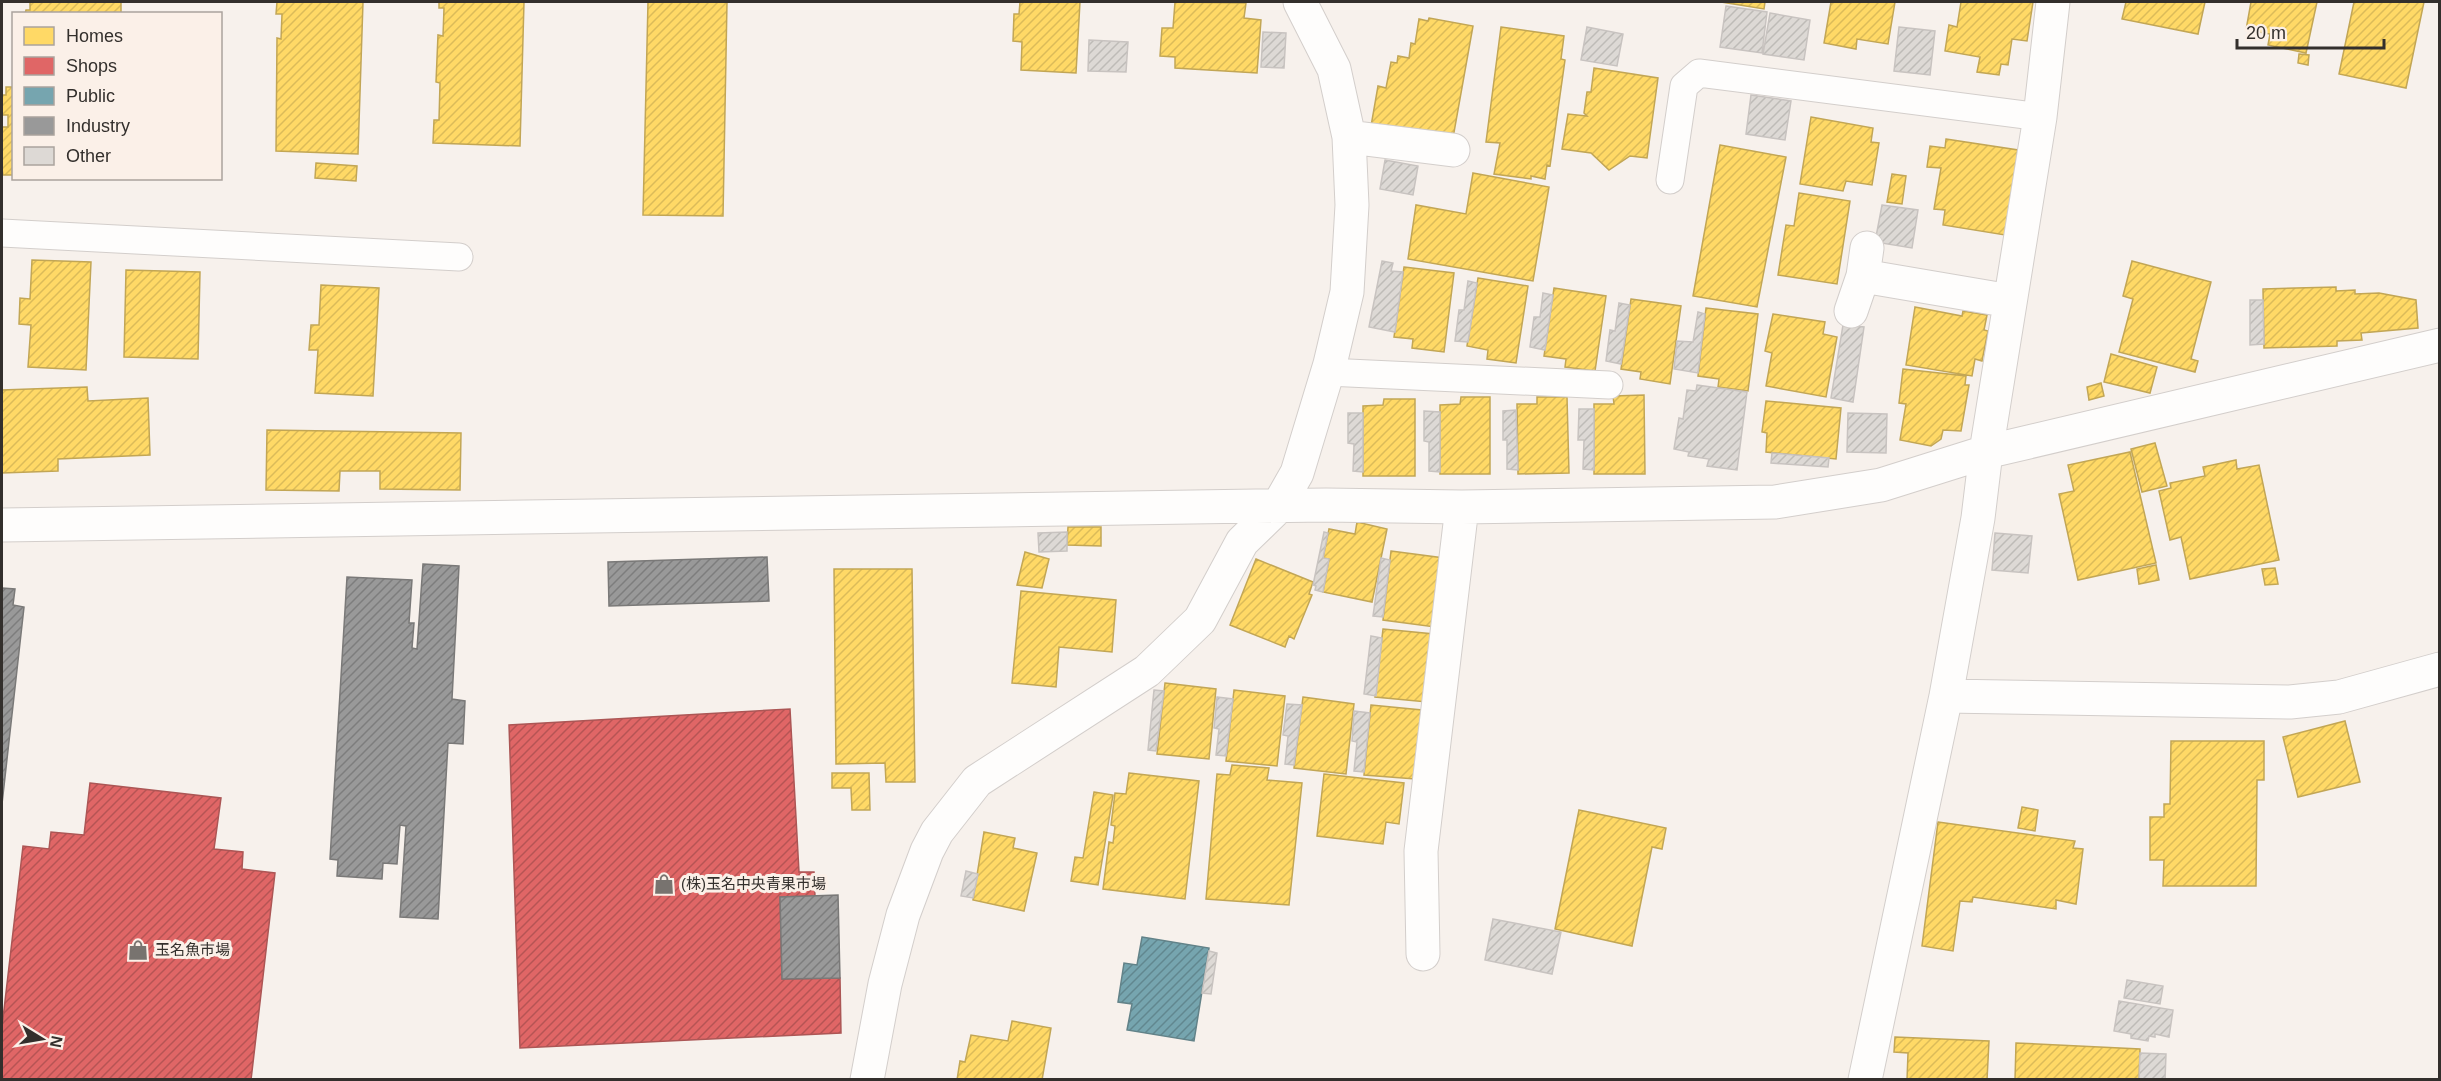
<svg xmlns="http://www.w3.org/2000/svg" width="2441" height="1081" font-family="Helvetica,'Noto Sans JP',sans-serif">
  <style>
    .homes { fill: url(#homes-hatch); stroke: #c2a655; stroke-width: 1.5 }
    .shops { fill: url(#shops-hatch); stroke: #ac5655; stroke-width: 1.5 }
    .public { fill: url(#public-hatch); stroke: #628288; stroke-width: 1.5 }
    .industry { fill: url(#industry-hatch); stroke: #7a7978; stroke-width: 1.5 }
    .building { fill: url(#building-hatch); stroke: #c8c3c0; stroke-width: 1.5 }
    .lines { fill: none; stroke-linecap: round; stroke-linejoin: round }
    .service-casing { stroke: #d3cecb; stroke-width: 29 }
    .minor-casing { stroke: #d3cecb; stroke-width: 35 }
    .service { stroke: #fefdfc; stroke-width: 27 }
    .minor { stroke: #fefdfc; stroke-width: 33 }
    .labels { text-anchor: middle; stroke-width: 6; stroke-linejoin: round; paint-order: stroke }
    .poi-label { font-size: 15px; fill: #332f2c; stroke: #fbf0e8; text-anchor: start }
  </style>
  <defs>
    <pattern id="homes-hatch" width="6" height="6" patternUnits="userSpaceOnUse" patternTransform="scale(1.5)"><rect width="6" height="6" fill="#ffd966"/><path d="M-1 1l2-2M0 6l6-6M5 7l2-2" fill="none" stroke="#dbbb59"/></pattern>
    <pattern id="shops-hatch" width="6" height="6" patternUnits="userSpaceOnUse" patternTransform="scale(1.5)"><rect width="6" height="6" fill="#e06666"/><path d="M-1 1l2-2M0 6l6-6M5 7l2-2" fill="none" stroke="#b65454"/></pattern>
    <pattern id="public-hatch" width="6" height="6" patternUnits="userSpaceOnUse" patternTransform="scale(1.5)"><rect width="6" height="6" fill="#76a5af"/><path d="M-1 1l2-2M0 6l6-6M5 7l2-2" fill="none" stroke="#61878f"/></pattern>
    <pattern id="industry-hatch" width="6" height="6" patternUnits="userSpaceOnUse" patternTransform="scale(1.5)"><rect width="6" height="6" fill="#999"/><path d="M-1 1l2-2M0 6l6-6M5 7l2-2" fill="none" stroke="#7d7d7d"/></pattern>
    <pattern id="building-hatch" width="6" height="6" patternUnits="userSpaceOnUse" patternTransform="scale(1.5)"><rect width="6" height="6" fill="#ddd9d5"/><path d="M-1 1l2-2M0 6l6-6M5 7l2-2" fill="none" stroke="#bebbb7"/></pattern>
  </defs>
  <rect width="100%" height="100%" fill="#f7f1ec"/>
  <path class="homes" d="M 30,2 L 121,2 L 121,14 L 25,14 L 26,10 L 30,10 Z
    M 277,2 L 363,2 L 358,154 L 276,151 L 277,38 L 281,39 L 282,14 L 276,14 Z
    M 439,2 L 524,2 L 520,146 L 433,143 L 434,120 L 439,120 L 440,83 L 436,82 L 438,35 L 443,36 L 444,8 L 439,8 Z
    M 648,2 L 727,2 L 723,216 L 643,215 Z
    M 1020,2 L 1080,2 L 1076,73 L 1021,70 L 1022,42 L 1013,41 L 1014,14 L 1019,14 Z
    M 1175,2 L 1246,3 L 1244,18 L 1261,20 L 1257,73 L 1175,68 L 1175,57 L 1160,56 L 1162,28 L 1173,28 Z
    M 1721,2 L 1765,2 L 1764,9 Z
    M 1831,2 L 1895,2 L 1888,44 L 1857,39 L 1856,49 L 1824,43 Z
    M 1961,2 L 2033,2 L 2027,41 L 2012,39 L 2008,65 L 2001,64 L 1999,75 L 1977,72 L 1980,57 L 1945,51 L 1949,25 L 1957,27 Z
    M 2126,2 L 2205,2 L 2198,34 L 2122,19 Z
    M 2251,2 L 2317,2 L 2306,53 L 2268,45 L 2270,34 L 2246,30 Z
    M 2354,2 L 2424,2 L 2406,88 L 2339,74 Z
    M 1429,18 L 1473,26 L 1453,138 L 1371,126 L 1378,86 L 1386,88 L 1391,62 L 1397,63 L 1398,56 L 1409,58 L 1411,43 L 1415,44 L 1419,19 L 1428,21 Z
    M 1501,27 L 1564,36 L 1561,59 L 1565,60 L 1550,166 L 1547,165 L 1545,179 L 1531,176 L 1531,179 L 1494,174 L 1500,143 L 1486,142 Z
    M 2299,54 L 2309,55 L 2308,65 L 2298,63 Z
    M 1594,68 L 1658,78 L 1647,158 L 1630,156 L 1609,170 L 1591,153 L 1562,149 L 1568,114 L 1587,116 L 1584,113 L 1587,92 L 1591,92 Z
    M 6,87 L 14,87 L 14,175 L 3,175 L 2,169 L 2,127 L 8,127 L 8,115 L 2,115 L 2,95 L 6,95 Z
    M 1811,117 L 1873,128 L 1871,142 L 1879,143 L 1872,185 L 1846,181 L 1843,191 L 1800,184 Z
    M 1946,139 L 2018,150 L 2005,235 L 1943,225 L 1945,210 L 1934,209 L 1941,168 L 1927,167 L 1930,146 L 1945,148 Z
    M 1720,145 L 1786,157 L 1757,307 L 1693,296 Z
    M 316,163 L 357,166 L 356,181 L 315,178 Z
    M 1473,173 L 1549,187 L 1533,281 L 1408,259 L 1416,205 L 1466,214 Z
    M 1892,174 L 1906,176 L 1902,204 L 1887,202 Z
    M 1799,193 L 1850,201 L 1837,284 L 1778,275 L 1786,225 L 1794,226 Z
    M 32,260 L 91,262 L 86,370 L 28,367 L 31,325 L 19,324 L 20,298 L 30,299 Z
    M 2132,261 L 2211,282 L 2191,359 L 2198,361 L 2195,372 L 2119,352 L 2133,299 L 2123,296 Z
    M 1404,267 L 1454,273 L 1444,352 L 1412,348 L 1413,339 L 1394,337 Z
    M 126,270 L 200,272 L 198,359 L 124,357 Z
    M 1478,278 L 1528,286 L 1516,363 L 1487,359 L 1488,350 L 1467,346 Z
    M 321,285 L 379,288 L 373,396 L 315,393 L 318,350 L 309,350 L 311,325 L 319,325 Z
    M 2336,287 L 2336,291 L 2355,290 L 2355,294 L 2379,293 L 2416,300 L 2418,328 L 2361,333 L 2362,340 L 2337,341 L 2337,346 L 2264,348 L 2263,289 Z
    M 1554,288 L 1606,296 L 1595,371 L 1565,367 L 1566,359 L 1544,356 Z
    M 1631,299 L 1681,306 L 1670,384 L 1640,379 L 1641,372 L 1621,369 Z
    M 1915,307 L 1962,316 L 1963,311 L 1987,315 L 1984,330 L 1988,331 L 1982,361 L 1975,359 L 1972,376 L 1906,365 Z
    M 1706,308 L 1758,314 L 1748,391 L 1718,387 L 1719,379 L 1698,376 Z
    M 1773,314 L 1825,322 L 1823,334 L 1837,337 L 1826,397 L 1766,386 L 1772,353 L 1765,351 Z
    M 2111,354 L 2157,367 L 2150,393 L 2104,382 Z
    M 1903,369 L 1966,376 L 1965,385 L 1969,385 L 1961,431 L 1943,430 L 1941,439 L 1931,446 L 1900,440 L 1906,404 L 1899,403 Z
    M 2101,383 L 2104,396 L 2089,400 L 2087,387 Z
    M 87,387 L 88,401 L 148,398 L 150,455 L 58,459 L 58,471 L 2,473 L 2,390 Z
    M 1644,395 L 1645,474 L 1594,474 L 1594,404 L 1614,404 L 1613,396 Z
    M 1461,397 L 1490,397 L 1490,474 L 1440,474 L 1440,405 L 1460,404 Z
    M 1537,397 L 1567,397 L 1569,473 L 1518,474 L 1517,404 L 1537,404 Z
    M 1384,399 L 1415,399 L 1415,476 L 1363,476 L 1363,406 L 1383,405 Z
    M 1766,401 L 1841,408 L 1836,459 L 1766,452 L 1767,433 L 1762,432 Z
    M 267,430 L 461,433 L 460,490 L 380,489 L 380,471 L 340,471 L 339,491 L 266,490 Z
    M 2155,443 L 2167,486 L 2142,492 L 2131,449 Z
    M 2130,452 L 2156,563 L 2078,580 L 2059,494 L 2074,491 L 2068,465 Z
    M 2236,460 L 2237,469 L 2259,465 L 2279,560 L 2190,579 L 2181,537 L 2170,540 L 2159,491 L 2171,488 L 2170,483 L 2205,476 L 2203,467 Z
    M 1357,522 L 1387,529 L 1372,602 L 1323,592 L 1329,559 L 1323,558 L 1329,529 L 1355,534 Z
    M 1068,527 L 1101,527 L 1101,546 L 1067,545 Z
    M 1391,551 L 1444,558 L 1435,627 L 1383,620 Z
    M 1025,552 L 1049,559 L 1042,588 L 1017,585 Z
    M 1256,559 L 1313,582 L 1309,594 L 1312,595 L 1294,639 L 1289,636 L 1285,647 L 1230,625 Z
    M 2156,565 L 2159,580 L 2139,584 L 2137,569 Z
    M 2275,568 L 2278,584 L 2265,585 L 2262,569 Z
    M 834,569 L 912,569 L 915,782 L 886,782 L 885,763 L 836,764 Z
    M 1021,591 L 1116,600 L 1112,652 L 1059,647 L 1056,687 L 1012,683 Z
    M 1383,629 L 1434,634 L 1427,702 L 1375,697 Z
    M 1165,683 L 1216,689 L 1209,759 L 1157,754 Z
    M 1234,690 L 1285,696 L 1277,766 L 1226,761 Z
    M 1303,697 L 1354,704 L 1346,774 L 1294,768 Z
    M 1371,705 L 1422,710 L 1415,779 L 1364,775 Z
    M 2345,721 L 2360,782 L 2298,797 L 2283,737 Z
    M 2171,741 L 2264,741 L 2264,780 L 2257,780 L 2256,886 L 2163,886 L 2164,860 L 2150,860 L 2150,817 L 2164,817 L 2164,804 L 2170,804 Z
    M 1232,765 L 1269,768 L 1267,780 L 1302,783 L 1289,905 L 1206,899 L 1217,774 L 1230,775 Z
    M 832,773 L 869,773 L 870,810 L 852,810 L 851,788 L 832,788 Z
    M 1129,773 L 1199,781 L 1185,899 L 1103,889 L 1109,842 L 1113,843 L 1115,826 L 1111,825 L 1115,793 L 1126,794 Z
    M 1324,774 L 1404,783 L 1399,824 L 1386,822 L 1383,844 L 1317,836 Z
    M 1094,792 L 1113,795 L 1098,885 L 1071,881 L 1075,857 L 1083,858 Z
    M 2022,807 L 2038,810 L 2035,831 L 2018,828 Z
    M 1579,810 L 1666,828 L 1662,849 L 1652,847 L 1632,946 L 1555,929 Z
    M 1938,822 L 2075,841 L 2073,848 L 2083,849 L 2076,904 L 2056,900 L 2056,909 L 1973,897 L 1972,902 L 1960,901 L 1953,951 L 1922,946 Z
    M 984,832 L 1015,838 L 1013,848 L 1037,853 L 1024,911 L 973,900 Z
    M 1012,1021 L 1051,1028 L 1042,1080 L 957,1080 L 960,1061 L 965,1062 L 971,1035 L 1008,1041 Z
    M 1895,1037 L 1989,1041 L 1987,1080 L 1907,1080 L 1908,1053 L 1894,1052 Z
    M 2016,1043 L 2140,1049 L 2139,1080 L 2015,1080 Z"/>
  <path class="shops" d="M 790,709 L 799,872 L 814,872 L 815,896 L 780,897 L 782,979 L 840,978 L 841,1033 L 520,1048 L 509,725 Z
    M 90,783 L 221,798 L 214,849 L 243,852 L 242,869 L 275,873 L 251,1080 L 2,1080 L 2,1027 L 23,846 L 49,849 L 51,832 L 84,835 Z"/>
  <path class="public" d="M 1142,937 L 1209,948 L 1194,1041 L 1127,1030 L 1132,1004 L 1118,1002 L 1124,963 L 1137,965 Z"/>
  <path class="industry" d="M 767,557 L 769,601 L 609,606 L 608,562 Z
    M 423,564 L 459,566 L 452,699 L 465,701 L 463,744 L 448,743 L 438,919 L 400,917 L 406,826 L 400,825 L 397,864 L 383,863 L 382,879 L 337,876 L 338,860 L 330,859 L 347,577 L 412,580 L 409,623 L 414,623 L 412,648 L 417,649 Z
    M 2,588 L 15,589 L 13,605 L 24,607 L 2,804 Z
    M 838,895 L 840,978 L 782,979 L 780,897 Z"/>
  <path class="building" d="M 1726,6 L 1767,12 L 1762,53 L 1720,47 Z
    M 1770,13 L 1810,20 L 1804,60 L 1763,54 Z
    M 1587,27 L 1623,34 L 1617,66 L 1581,60 Z
    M 1899,27 L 1935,31 L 1930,75 L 1894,71 Z
    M 1263,32 L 1286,33 L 1284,68 L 1261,67 Z
    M 1089,40 L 1128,42 L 1126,72 L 1088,71 Z
    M 1751,95 L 1791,101 L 1785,140 L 1746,134 Z
    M 1385,160 L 1418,166 L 1413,195 L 1380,189 Z
    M 1882,205 L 1918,210 L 1912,248 L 1875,242 Z
    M 1382,261 L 1393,263 L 1391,271 L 1403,272 L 1395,332 L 1369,327 Z
    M 1468,281 L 1477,283 L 1468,342 L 1455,341 L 1459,310 L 1464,310 Z
    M 1543,293 L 1553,295 L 1545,350 L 1530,347 L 1534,317 L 1540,317 Z
    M 2250,300 L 2263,300 L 2264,344 L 2250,345 Z
    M 1619,303 L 1630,305 L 1621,364 L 1606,361 L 1610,330 L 1615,331 Z
    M 1698,312 L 1705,314 L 1698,373 L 1674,369 L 1677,341 L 1693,342 Z
    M 1843,325 L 1864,327 L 1853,402 L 1831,398 Z
    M 1697,385 L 1747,392 L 1737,470 L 1707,466 L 1709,459 L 1688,456 L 1689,452 L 1674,449 L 1679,418 L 1683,419 L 1687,390 L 1696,391 Z
    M 1579,409 L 1594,409 L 1594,470 L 1583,469 L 1584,440 L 1578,440 Z
    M 1516,410 L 1518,470 L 1507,469 L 1507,440 L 1503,440 L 1503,411 Z
    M 1424,411 L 1440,412 L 1440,472 L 1429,471 L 1429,442 L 1424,441 Z
    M 1348,413 L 1363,413 L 1363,472 L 1353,471 L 1354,444 L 1348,443 Z
    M 1848,413 L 1887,414 L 1886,453 L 1847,452 Z
    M 1772,453 L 1829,458 L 1828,467 L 1771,463 Z
    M 1067,532 L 1067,551 L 1039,552 L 1038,533 Z
    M 1324,532 L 1328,533 L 1323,558 L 1329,559 L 1323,592 L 1315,590 L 1316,586 L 1313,585 Z
    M 1995,533 L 2032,536 L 2028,573 L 1992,570 Z
    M 1381,558 L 1390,560 L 1383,617 L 1373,616 Z
    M 1371,636 L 1382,638 L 1376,696 L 1364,694 Z
    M 1154,690 L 1164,691 L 1156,751 L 1148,750 Z
    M 1217,697 L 1233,699 L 1226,756 L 1216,755 L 1219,729 L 1214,728 Z
    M 1287,704 L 1302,705 L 1294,765 L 1285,764 L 1288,736 L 1283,735 Z
    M 1354,711 L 1370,713 L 1364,772 L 1354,771 L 1357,742 L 1352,741 Z
    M 966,871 L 978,874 L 973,898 L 961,896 Z
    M 1493,919 L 1561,932 L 1552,974 L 1485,960 Z
    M 1209,951 L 1217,953 L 1211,994 L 1202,993 Z
    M 2127,980 L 2163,986 L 2160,1004 L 2124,998 Z
    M 2119,1001 L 2173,1010 L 2169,1037 L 2155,1034 L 2155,1037 L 2149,1036 L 2148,1041 L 2131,1038 L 2131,1034 L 2114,1031 Z
    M 2140,1053 L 2166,1054 L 2165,1080 L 2139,1080 Z"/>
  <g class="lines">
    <g class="service-casing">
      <path id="service" d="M 1670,180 L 1684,86 L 1699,73 L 2040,117
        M 2,233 L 459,257
        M 1327,372 L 1609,385"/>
    </g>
    <g class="minor-casing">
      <path id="minor" d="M 1349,137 L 1453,150
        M 1863,276 L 2010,301
        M 1851,311 L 1863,276 L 1867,248
        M 2,525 L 1326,505 L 1462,507 L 1775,502 L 1881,485 L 1986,452 L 2440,345
        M 1946,696 L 2290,702 L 2339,697 L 2440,669
        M 1423,954 L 1421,851 L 1462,507
        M 867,1080 L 885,984 L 903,915 L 927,851 L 937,832 L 977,781 L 1147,671 L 1200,620 L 1242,542 L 1277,508 L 1297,473 L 1330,364 L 1347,292 L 1352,205 L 1349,137 L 1334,69 L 1300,2
        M 1865,1080 L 1946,696 L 1978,518 L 1986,452 L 2040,117 L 2053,2"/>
    </g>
    <use href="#service" class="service"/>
    <use href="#minor" class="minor"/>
  </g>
  <defs>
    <g id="shop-bare" transform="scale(1.62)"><path d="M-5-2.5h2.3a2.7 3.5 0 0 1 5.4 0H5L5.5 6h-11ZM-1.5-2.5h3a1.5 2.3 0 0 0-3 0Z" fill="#78736f" stroke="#fbf0e8" stroke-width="2.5" paint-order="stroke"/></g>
  </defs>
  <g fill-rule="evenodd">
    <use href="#shop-bare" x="664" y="884"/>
    <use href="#shop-bare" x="138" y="950"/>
  </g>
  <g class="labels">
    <g class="poi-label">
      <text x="681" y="889">(株)玉名中央青果市場</text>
      <text x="155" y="955">玉名魚市場</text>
    </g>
  </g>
  <rect width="2441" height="1081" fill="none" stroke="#332f2c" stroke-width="6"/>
  <rect x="12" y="12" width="210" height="168" fill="#fbf0e8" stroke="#aba39d" stroke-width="1.5"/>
  <rect x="24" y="27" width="30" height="18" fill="#ffd966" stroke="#aba39d" stroke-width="1.5"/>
  <text x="66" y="42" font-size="18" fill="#332f2c">Homes</text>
  <rect x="24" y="57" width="30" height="18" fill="#e06666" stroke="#aba39d" stroke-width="1.5"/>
  <text x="66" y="72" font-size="18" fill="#332f2c">Shops</text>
  <rect x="24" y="87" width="30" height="18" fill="#76a5af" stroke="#aba39d" stroke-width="1.5"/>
  <text x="66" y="102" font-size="18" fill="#332f2c">Public</text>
  <rect x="24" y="117" width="30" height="18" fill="#999999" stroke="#aba39d" stroke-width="1.5"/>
  <text x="66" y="132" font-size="18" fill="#332f2c">Industry</text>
  <rect x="24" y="147" width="30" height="18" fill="#ddd9d5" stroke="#aba39d" stroke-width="1.5"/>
  <text x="66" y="162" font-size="18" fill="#332f2c">Other</text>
  <g transform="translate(42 1039) rotate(101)" stroke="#fbf0e8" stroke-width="4.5" paint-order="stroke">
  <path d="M0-4.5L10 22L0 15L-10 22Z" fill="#332f2c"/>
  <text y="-9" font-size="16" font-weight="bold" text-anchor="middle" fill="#332f2c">N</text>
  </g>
  <path d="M2237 39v9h147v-9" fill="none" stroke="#332f2c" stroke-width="3"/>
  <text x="2246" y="39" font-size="18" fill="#332f2c" stroke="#fbf0e8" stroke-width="4.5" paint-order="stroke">20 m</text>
</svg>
